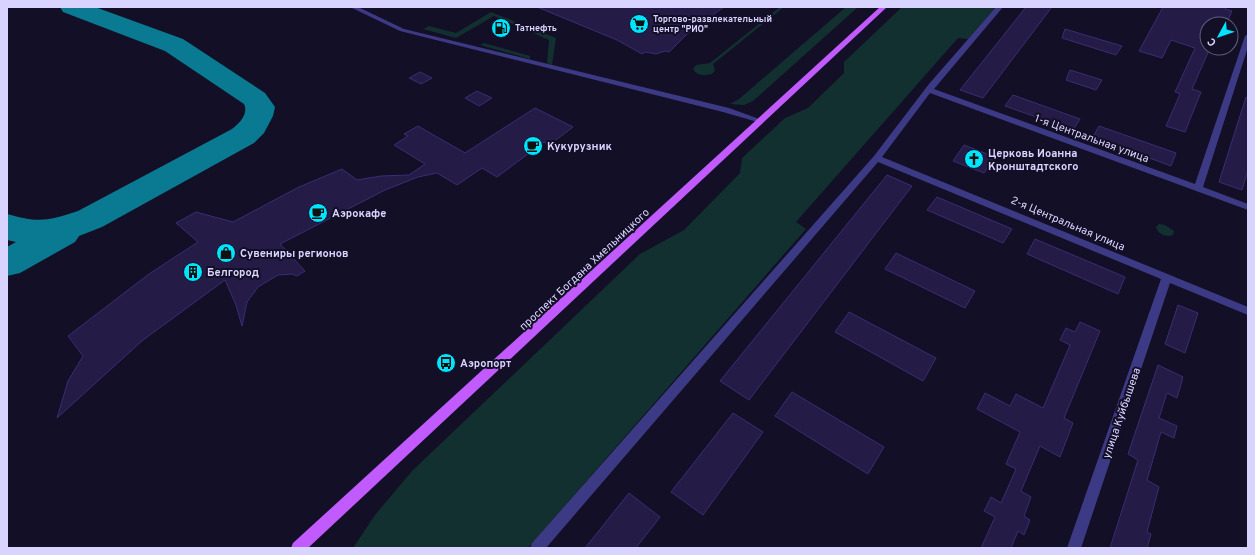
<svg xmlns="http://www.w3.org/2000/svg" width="1255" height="555" font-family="Overpass,sans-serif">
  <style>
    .green { fill: #12302f }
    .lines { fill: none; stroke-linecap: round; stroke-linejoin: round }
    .taxiway { fill: #0a7a92; fill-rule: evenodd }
    .building { fill: #241b47; stroke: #3b2d73 }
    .street { fill: #3d3a85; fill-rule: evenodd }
    .primary { fill: #c25bff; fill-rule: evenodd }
    .labels { text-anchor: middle; stroke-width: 4; stroke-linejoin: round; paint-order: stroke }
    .far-poi-label { font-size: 9px; font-weight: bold; fill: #d9d4ff; stroke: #130f26; text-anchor: start }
    .street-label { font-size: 11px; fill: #d9d4ff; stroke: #130f26 }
    .poi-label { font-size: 11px; font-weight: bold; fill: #d9d4ff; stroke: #130f26; text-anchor: start }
  </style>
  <rect width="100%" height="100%" fill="#130f26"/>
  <path class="green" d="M 780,7 L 784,7 L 713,64 L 715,70 L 712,74 C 705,76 697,76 693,69 L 696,65 L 710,63 Z
    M 846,7 L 858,7 L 753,101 L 744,105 L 730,104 L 739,99 Z
    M 902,7 L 996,7 L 968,39 L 958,38 L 796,222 L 806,229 L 528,548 L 353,548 L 375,515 L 412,471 L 640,254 L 684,230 L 740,173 L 742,158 L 785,118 L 808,108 L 844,73 L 844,62 Z
    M 491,12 L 556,38 L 552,65 L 547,63 L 549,40 L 494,16 L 456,38 L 423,29 L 429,26 L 456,33 Z
    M 484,43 L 530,56 L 530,59 L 480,45 Z
    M 1159,224 L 1165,225 L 1174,231 L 1173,235 C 1166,238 1158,234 1156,227 Z"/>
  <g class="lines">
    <path class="taxiway" d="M 60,7 L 95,7 L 183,39 L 265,93 L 275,107 L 273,116 L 264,133 L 254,143 L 102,227 L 79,236 L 75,242 L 20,273 L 7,276 L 7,247 L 16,242 L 7,240 L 7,214 C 38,223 48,221 78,211 L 232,129 C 239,124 249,114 244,104 L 165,51 L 63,12 Z"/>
  </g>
  <path class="building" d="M 537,7 L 724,7 L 686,35 L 669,52 L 665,51 L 656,54 L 645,52 L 642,54 L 617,40 Z
    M 1026,7 L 1052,7 L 983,98 L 960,90 Z
    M 1163,7 L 1226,7 L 1225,9 L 1232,11 L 1226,24 L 1207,24 L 1207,48 L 1210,48 L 1192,89 L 1201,92 L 1185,132 L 1166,126 L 1180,94 L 1175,92 L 1195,48 L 1171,40 L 1162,58 L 1139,51 Z
    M 1065,29 L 1122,46 L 1116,55 L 1062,38 Z
    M 1070,70 L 1102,80 L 1096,90 L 1066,80 Z
    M 420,72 L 432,78 L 421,84 L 409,78 Z
    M 477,91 L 492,98 L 479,106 L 465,98 Z
    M 1013,95 L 1080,119 L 1073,130 L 1005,106 Z
    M 1246,97 L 1248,98 L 1248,170 L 1242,190 L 1219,182 Z
    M 535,108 L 573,127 L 549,145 L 544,142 L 497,177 L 482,168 L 457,185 L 437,173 L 418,177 L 385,190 L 280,244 L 305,271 L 297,276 L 292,274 L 278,275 L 258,287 L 247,302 L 242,326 L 236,305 L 225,280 L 143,340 L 57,418 L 68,381 L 83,356 L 68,336 L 149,274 L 198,242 L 176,223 L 196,212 L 233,222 L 299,187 L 342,169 L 357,180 L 381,176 L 409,175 L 425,164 L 394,145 L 408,136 L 404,134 L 418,126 L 465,153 Z
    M 1099,126 L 1176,153 L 1171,166 L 1093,137 Z
    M 964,145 L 995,157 L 984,173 L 953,161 Z
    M 887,175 L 912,186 L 749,400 L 720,381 Z
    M 937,197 L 1012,229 L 1003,243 L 927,210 Z
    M 1035,239 L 1125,277 L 1118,294 L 1027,254 Z
    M 896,253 L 975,291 L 965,308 L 885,269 Z
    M 1178,305 L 1198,313 L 1185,353 L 1165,344 Z
    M 849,312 L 936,358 L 923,381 L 835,332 Z
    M 1080,322 L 1100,331 L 1064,418 L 1073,423 L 1060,457 L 1040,446 L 1021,491 L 1031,497 L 1024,516 L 1030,520 L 1024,535 L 1018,531 L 1011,548 L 981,548 L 995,517 L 984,511 L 991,497 L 1001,503 L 1016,469 L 1006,464 L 1020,432 L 977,409 L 985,393 L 1010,406 L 1016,394 L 1043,408 L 1070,345 L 1060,340 L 1066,328 L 1075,332 Z
    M 1158,365 L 1183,377 L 1177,398 L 1167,393 L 1159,418 L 1177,426 L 1174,438 L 1161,432 L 1147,480 L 1159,487 L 1147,532 L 1151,534 L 1147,548 L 1110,548 L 1138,460 L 1128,454 Z
    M 792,392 L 884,447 L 868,474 L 775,416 Z
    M 733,413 L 763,432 L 703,515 L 671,492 Z
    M 629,493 L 660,517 L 636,548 L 585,548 Z"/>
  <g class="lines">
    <path class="street" d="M 350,7 L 358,7 L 404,29 L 729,108 L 765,121 L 761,123 L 723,112 L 400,31 Z
      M 996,7 L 1003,7 L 934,89 L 1195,184 L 1245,36 L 1248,34 L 1248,47 L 1203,187 L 1248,204 L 1248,210 L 930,93 L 882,157 L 1248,307 L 1248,315 L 1170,283 L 1081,548 L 1067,548 L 1161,279 L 878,162 L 546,548 L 530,548 L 532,543 L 874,156 L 929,84 Z"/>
    <path class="primary" d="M 880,7 L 887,7 L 308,548 L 291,548 L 293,543 Z"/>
  </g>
  <defs>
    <g id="supermarket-disc" transform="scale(1)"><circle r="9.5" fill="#00e5ff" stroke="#130f26"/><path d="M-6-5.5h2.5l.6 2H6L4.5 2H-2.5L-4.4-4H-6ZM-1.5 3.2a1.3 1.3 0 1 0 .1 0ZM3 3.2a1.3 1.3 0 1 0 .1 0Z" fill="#111"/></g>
    <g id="fuel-disc" transform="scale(1)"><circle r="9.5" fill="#00e5ff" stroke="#130f26"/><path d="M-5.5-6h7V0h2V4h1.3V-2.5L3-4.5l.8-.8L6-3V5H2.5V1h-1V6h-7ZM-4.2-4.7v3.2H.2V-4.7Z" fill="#111"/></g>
    <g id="cafe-disc" transform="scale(1)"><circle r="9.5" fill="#00e5ff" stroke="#130f26"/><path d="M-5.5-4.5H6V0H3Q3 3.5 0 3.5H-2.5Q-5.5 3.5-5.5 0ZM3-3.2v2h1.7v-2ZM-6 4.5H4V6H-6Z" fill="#111"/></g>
    <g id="church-disc" transform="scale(1)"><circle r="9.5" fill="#00e5ff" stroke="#130f26"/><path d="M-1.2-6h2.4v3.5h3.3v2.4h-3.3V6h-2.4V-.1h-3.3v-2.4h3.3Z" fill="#111"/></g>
    <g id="shop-disc" transform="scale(1)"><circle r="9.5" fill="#00e5ff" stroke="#130f26"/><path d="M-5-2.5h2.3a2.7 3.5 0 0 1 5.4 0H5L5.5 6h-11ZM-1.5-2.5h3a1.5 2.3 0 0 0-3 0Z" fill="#111"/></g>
    <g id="building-disc" transform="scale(1)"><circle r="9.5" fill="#00e5ff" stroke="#130f26"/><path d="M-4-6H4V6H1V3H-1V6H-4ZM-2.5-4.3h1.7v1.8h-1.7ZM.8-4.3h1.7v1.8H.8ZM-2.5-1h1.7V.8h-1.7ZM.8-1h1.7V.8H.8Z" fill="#111"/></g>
    <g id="bus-disc" transform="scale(1)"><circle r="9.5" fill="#00e5ff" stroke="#130f26"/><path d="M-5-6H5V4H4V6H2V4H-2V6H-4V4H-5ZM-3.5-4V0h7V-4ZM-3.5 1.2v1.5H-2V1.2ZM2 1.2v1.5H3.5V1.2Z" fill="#111"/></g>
  </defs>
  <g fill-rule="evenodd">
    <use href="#supermarket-disc" x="639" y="24"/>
    <use href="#fuel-disc" x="501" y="28"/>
    <use href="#cafe-disc" x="533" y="146"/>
    <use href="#church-disc" x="974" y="159"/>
    <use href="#cafe-disc" x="318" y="213"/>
    <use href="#shop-disc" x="226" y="253"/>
    <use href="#building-disc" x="193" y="272"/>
    <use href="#bus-disc" x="446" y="363"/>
  </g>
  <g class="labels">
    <g class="far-poi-label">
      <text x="653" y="22">Торгово-развлекательный<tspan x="653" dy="10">центр "РИО"</tspan></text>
      <text x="515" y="31">Татнефть</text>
    </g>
    <g class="street-label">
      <text transform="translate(1092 138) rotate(20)" y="4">1-я Центральная улица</text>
      <text transform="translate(1068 223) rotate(23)" y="4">2-я Центральная улица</text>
      <text transform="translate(584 269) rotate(-43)" y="4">проспект Богдана Хмельницкого</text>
      <text transform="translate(1121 413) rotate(-71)" y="4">улица Куйбышева</text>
    </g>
    <g class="poi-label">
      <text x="547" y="150">Кукурузник</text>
      <text x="988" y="157">Церковь Иоанна<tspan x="988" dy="13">Кронштадтского</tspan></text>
      <text x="332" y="217">Аэрокафе</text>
      <text x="240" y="257">Сувениры регионов</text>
      <text x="207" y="276">Белгород</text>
      <text x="460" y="367">Аэропорт</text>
    </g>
  </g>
  <rect width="1255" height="555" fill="none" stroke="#d9d4ff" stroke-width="16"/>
  <g transform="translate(1219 36) rotate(230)"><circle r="19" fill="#130f26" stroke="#625e7d"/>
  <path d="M0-3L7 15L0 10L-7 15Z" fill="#00e5ff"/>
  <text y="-6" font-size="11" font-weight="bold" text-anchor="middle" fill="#d9d4ff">С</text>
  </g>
</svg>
